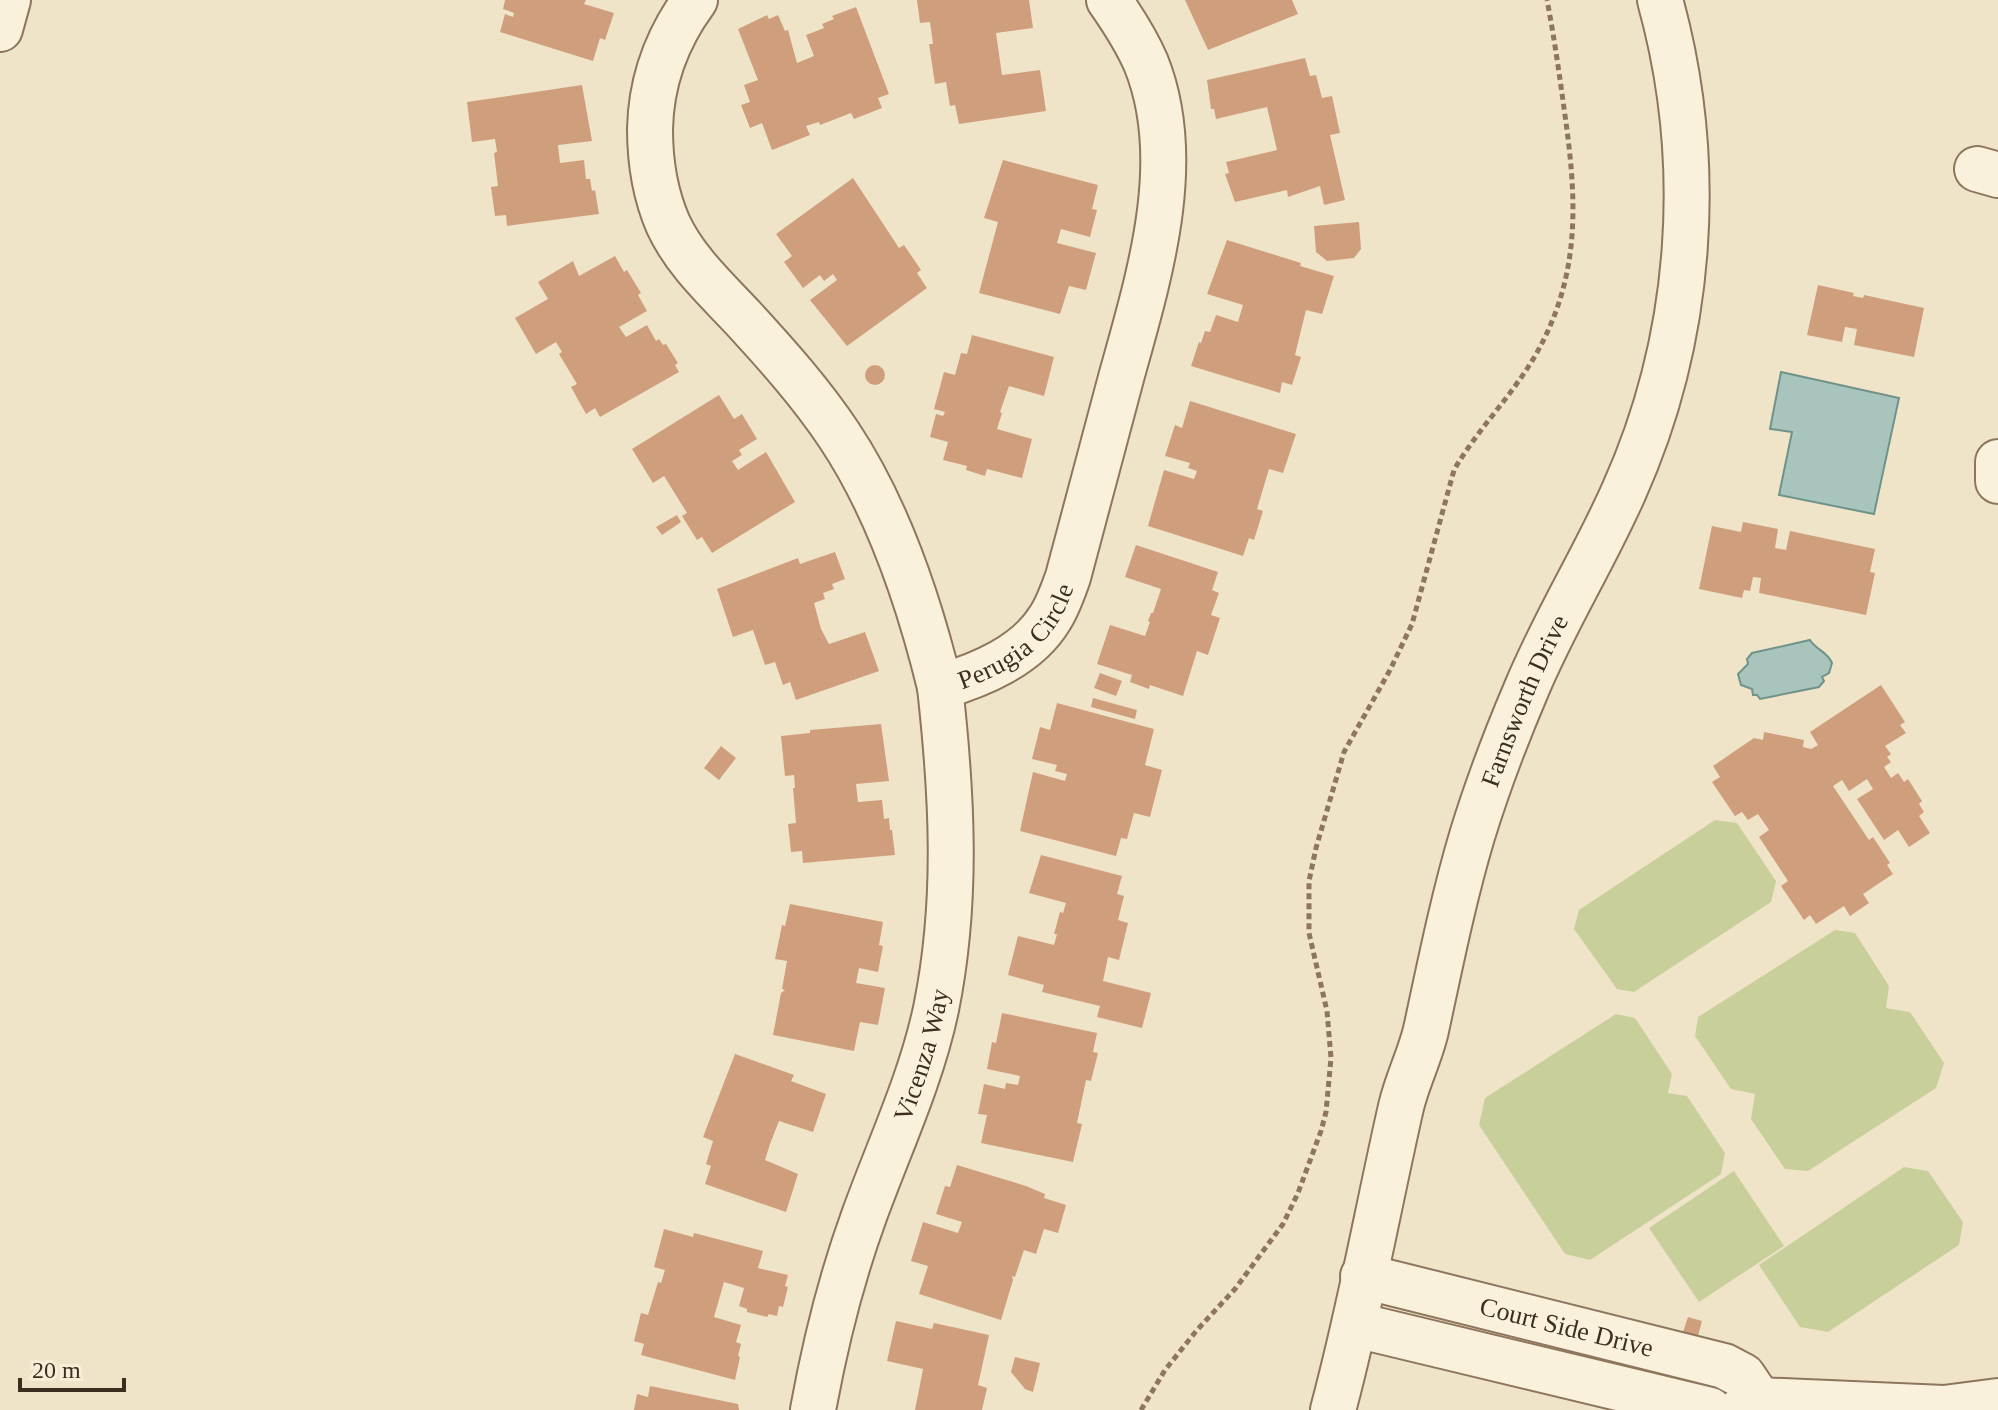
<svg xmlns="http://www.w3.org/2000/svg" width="1998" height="1410" font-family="'Times New Roman',serif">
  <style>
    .green { fill: #c9cf9b }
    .water { fill: #a9c4bc; stroke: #6f938a; stroke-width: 2 }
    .building { fill: #cf9f7d }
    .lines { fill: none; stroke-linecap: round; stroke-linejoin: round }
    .minor-casing { stroke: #8d765c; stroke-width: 48 }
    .path { stroke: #8d765c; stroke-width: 5; stroke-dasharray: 6 4; stroke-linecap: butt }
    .minor { stroke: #faf1dc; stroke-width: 44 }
    .labels { text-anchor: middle; stroke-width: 6; stroke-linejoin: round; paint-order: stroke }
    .street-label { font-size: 26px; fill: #3d2e20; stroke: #f7eed8 }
  </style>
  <rect width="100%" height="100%" fill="#f0e4c8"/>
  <path class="green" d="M 1715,820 L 1737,823 L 1776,881 L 1771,902 L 1634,992 L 1617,989 L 1574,929 L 1579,910 Z
    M 1835,930 L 1855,933 L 1889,986 L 1886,1008 L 1910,1012 L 1944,1063 L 1936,1088 L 1808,1171 L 1785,1169 L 1751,1119 L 1755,1094 L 1731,1089 L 1695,1036 L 1698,1017 Z
    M 1616,1014 L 1635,1018 L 1672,1074 L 1668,1093 L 1687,1096 L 1725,1153 L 1721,1174 L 1590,1260 L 1565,1254 L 1479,1125 L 1485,1098 Z
    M 1904,1167 L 1928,1171 L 1963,1222 L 1959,1245 L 1828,1332 L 1800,1327 L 1759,1265 Z
    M 1734,1171 L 1784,1246 L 1699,1302 L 1649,1228 Z"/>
  <path class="water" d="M 1781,372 L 1899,398 L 1874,514 L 1779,495 L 1792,432 L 1770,429 Z
    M 1810,640 C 1816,650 1827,651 1832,663 L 1829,673 L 1822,677 L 1824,681 L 1819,687 L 1760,699 L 1757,695 L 1753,695 L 1752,689 L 1741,685 L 1738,674 L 1748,664 L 1747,659 L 1752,653 Z"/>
  <path class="building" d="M 505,0 L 586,0 L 584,4 L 614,13 L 605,40 L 600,38 L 593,61 L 500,32 L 505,14 L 513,17 L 514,13 L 503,9 Z
    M 917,0 L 1029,0 L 1033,28 L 996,33 L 1002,75 L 1040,70 L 1046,111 L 959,124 L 955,105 L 950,106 L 946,82 L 935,84 L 929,44 L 933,44 L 930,22 L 920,23 Z
    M 1185,0 L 1292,0 L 1298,14 L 1208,50 Z
    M 856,7 L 889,94 L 878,98 L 882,108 L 854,119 L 851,113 L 820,125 L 819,122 L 806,126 L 810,135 L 772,150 L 762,123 L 750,128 L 741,105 L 750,102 L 744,85 L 758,80 L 738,29 L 767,15 L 769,19 L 778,15 L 785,31 L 788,30 L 797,63 L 814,56 L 806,35 L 824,28 L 822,24 L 834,19 L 832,16 Z
    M 1305,58 L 1310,76 L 1316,75 L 1322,98 L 1332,96 L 1340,133 L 1330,135 L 1345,200 L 1324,205 L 1320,186 L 1288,197 L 1287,190 L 1235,202 L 1225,174 L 1229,173 L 1226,162 L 1277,150 L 1267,107 L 1216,119 L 1214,109 L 1211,109 L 1207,80 Z
    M 582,85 L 592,141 L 558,145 L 560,163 L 584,160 L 586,179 L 590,179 L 592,191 L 595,190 L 599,214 L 507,226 L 506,215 L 495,216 L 491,187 L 498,186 L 494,153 L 497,152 L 495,139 L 472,142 L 467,102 Z
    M 1003,160 L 1098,185 L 1092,209 L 1097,210 L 1090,237 L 1061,229 L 1057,243 L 1096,253 L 1086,290 L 1069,286 L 1060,314 L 979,293 L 998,222 L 984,218 Z
    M 853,178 L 899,248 L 904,245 L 921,270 L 917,273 L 927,288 L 847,346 L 810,300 L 837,280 L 833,274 L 824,281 L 820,275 L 803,288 L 784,262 L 792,256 L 776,234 Z
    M 1359,222 L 1361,249 L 1354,258 L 1327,261 L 1316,252 L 1314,226 Z
    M 1227,240 L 1301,263 L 1300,266 L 1334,276 L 1322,314 L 1306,310 L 1295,355 L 1301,357 L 1292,385 L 1282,382 L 1280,393 L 1191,366 L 1199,342 L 1201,343 L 1205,331 L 1210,332 L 1216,315 L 1238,322 L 1243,305 L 1207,294 Z
    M 615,256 L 624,272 L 627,270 L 641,293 L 638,295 L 647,311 L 619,327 L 626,337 L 647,325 L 656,341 L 659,339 L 663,345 L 666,344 L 678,363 L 675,365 L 679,372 L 600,417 L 595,408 L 586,414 L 571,387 L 577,384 L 559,354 L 562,352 L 556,342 L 536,354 L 515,318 L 548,299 L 538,282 L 573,261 L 579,276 Z
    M 1818,285 L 1854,293 L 1853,296 L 1863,298 L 1864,295 L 1924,308 L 1914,357 L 1854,345 L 1857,329 L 1845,327 L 1842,342 L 1807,335 Z
    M 972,335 L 1054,357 L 1044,396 L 1009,386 L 1000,412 L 1002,413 L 997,429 L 1032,439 L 1022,478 L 987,469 L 985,476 L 966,470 L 967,466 L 943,460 L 948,442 L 930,437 L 936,414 L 943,416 L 945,412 L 934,409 L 944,372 L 955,375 L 961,353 L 967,354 Z
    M865 375a10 10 0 1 1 20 0a10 10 0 1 1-20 0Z
    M 719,395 L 734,419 L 742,414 L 757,439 L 739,450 L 742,455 L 732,461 L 738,470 L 766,452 L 795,502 L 712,553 L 702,537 L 697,540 L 682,516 L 687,513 L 664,476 L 653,483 L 632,449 Z
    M 1190,401 L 1296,434 L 1283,473 L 1269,469 L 1257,509 L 1263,511 L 1254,540 L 1249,538 L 1243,556 L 1148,526 L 1164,470 L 1194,479 L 1197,471 L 1188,468 L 1190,463 L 1165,456 L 1175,425 L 1182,428 Z
    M 677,515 L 681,522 L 662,535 L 656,527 Z
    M 1743,522 L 1778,529 L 1775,548 L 1786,550 L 1790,531 L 1875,549 L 1870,572 L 1875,573 L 1866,615 L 1759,593 L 1761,578 L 1753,577 L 1750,591 L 1744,590 L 1742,598 L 1699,589 L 1712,526 L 1741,532 Z
    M 1136,545 L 1218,572 L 1212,590 L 1219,593 L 1211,615 L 1220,618 L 1208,655 L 1197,651 L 1183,696 L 1150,685 L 1149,689 L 1130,682 L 1132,675 L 1097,664 L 1110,625 L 1145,636 L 1150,622 L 1148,621 L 1151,613 L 1153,613 L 1161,589 L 1125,577 Z
    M 835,552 L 845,579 L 832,584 L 834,589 L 823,593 L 825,599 L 814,603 L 821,629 L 829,644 L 865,632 L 879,671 L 796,700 L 790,682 L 783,685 L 775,662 L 765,665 L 753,630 L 733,637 L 717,589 L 798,558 L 800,564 Z
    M 1100,673 L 1122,681 L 1116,696 L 1094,688 Z
    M 1881,685 L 1905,722 L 1900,725 L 1906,733 L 1885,746 L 1891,754 L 1887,757 L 1891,762 L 1884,767 L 1891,778 L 1898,773 L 1904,782 L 1908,779 L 1922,801 L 1919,804 L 1924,812 L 1919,816 L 1930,833 L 1909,847 L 1898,830 L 1884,840 L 1857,799 L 1873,789 L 1867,779 L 1849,791 L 1842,780 L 1833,786 L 1869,840 L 1873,837 L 1890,863 L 1887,865 L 1893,874 L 1863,894 L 1869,903 L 1850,916 L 1844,906 L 1816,924 L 1810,915 L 1804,920 L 1781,886 L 1788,881 L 1759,837 L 1769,830 L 1758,814 L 1748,820 L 1742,812 L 1735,816 L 1712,782 L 1720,777 L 1713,766 L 1754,738 L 1763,740 L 1764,732 L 1804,740 L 1803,747 L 1811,749 L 1818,745 L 1810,732 Z
    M 1093,698 L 1137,710 L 1135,719 L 1091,707 Z
    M 1057,703 L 1154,729 L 1145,765 L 1162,770 L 1150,817 L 1134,813 L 1127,839 L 1121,838 L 1116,856 L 1020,831 L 1033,772 L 1065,781 L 1067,774 L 1055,771 L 1057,765 L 1032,759 L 1040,727 L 1050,730 Z
    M 881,724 L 889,781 L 856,784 L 858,802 L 882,800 L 884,819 L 889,818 L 890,830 L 892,830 L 895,855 L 803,863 L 802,851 L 791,852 L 788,824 L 796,823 L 793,788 L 795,788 L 794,775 L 785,776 L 781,736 L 810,733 L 810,730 Z
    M 721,746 L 736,758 L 719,780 L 704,768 Z
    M 1041,855 L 1122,876 L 1117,894 L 1124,896 L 1118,920 L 1128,923 L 1119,960 L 1108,957 L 1103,981 L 1151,993 L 1142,1028 L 1097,1017 L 1100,1006 L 1042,992 L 1044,985 L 1008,975 L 1018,936 L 1054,945 L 1057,934 L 1054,934 L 1060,912 L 1063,913 L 1066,903 L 1029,893 Z
    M 790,904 L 883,922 L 879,945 L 883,946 L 878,972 L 859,968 L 856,983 L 885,988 L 878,1025 L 860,1022 L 854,1051 L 773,1035 L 781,993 L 785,990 L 782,989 L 787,961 L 775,959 L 782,925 L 785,926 Z
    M 1002,1013 L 1097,1033 L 1093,1052 L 1098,1053 L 1091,1081 L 1086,1080 L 1077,1123 L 1082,1124 L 1073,1162 L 981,1143 L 987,1115 L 978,1114 L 984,1084 L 1005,1089 L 1006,1083 L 1018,1085 L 1020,1076 L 987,1069 L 992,1042 L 996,1043 Z
    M 735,1054 L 794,1075 L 791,1081 L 826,1094 L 813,1132 L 779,1121 L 770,1144 L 765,1160 L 798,1174 L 786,1212 L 705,1184 L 711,1166 L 706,1164 L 713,1141 L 703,1137 Z
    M 957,1165 L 1026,1186 L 1045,1194 L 1044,1198 L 1066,1205 L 1058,1233 L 1044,1229 L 1036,1254 L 1024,1250 L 1015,1277 L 1012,1276 L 1013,1280 L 1001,1320 L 919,1294 L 928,1266 L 911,1261 L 923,1222 L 958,1233 L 962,1222 L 936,1214 L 945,1186 L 950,1187 Z
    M 664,1229 L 693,1237 L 694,1233 L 763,1251 L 758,1268 L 788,1275 L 785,1286 L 788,1287 L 783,1307 L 779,1306 L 777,1316 L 769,1314 L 767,1317 L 747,1312 L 747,1309 L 739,1306 L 744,1288 L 724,1282 L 714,1317 L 741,1325 L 736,1342 L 741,1344 L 738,1356 L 740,1357 L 735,1380 L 641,1355 L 644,1344 L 634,1341 L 641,1313 L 648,1315 L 658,1282 L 661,1283 L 665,1270 L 654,1267 Z
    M 1688,1317 L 1702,1321 L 1698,1336 L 1683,1332 Z
    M 896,1321 L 932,1329 L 934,1323 L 989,1335 L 978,1385 L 987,1388 L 982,1410 L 915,1410 L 923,1369 L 887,1361 Z
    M 1015,1357 L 1040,1363 L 1033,1392 L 1025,1389 L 1011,1372 Z
    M 650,1386 L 738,1404 L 739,1410 L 634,1410 L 637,1394 L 648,1397 Z"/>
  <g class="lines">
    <g class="minor-casing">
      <g id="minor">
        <path id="s1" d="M 695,0 C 667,38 651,82 650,129 C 650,162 655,194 668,224 C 685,261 716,289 743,318 C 777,355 811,393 839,435 C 889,510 919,601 940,687 C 980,675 1027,656 1050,618 C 1058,606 1063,591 1068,577 C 1086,511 1103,444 1121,378 C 1148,280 1186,162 1146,63 C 1136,40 1123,20 1109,0"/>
        <path d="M 0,29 L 8,0"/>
        <path d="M 1977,169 L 1998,175"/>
        <path d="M 1998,462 L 1998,481"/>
        <path id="s2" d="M 1363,1276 L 1724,1366 L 1743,1376 L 1759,1400"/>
        <path d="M 1356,1325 L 1710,1410"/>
        <path id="s3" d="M 813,1410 C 825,1344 841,1279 864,1216 C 889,1147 921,1080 936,1009 C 958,901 952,795 940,687"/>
        <path id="s4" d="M 1333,1410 C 1360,1310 1378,1208 1401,1107 C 1407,1081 1420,1056 1426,1030 C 1440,965 1453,900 1472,836 C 1487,787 1506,737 1526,690 C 1554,622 1594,559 1624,491 C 1693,337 1705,162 1660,0"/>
        <path d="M 1741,1410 L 1759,1400 L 1944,1408 L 1998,1401"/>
      </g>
    </g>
    <path class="path" d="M 1141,1410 L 1165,1370 L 1197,1330 L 1235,1289 L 1283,1224 L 1298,1193 L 1321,1131 L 1326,1112 L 1331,1058 L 1327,1011 L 1309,933 L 1309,881 L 1316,848 L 1344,752 L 1390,670 L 1412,624 L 1454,470 C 1477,430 1511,397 1535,356 C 1582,274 1577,199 1564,108 C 1559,72 1554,36 1547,0"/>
    <use href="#minor" class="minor"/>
  </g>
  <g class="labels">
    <g class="street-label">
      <text dy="9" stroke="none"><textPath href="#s1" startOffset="876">Perugia Circle</textPath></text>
      <text dy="9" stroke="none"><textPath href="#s4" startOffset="736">Farnsworth Drive</textPath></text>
      <text dy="9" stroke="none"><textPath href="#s3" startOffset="372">Vicenza Way</textPath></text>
      <text dy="9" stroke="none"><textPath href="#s2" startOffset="210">Court Side Drive</textPath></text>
    </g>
  </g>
  <path d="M20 1378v12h104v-12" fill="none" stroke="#3d2e20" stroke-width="4"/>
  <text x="32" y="1378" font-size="24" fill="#3d2e20" stroke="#f7eed8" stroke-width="6" paint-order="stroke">20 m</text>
</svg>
